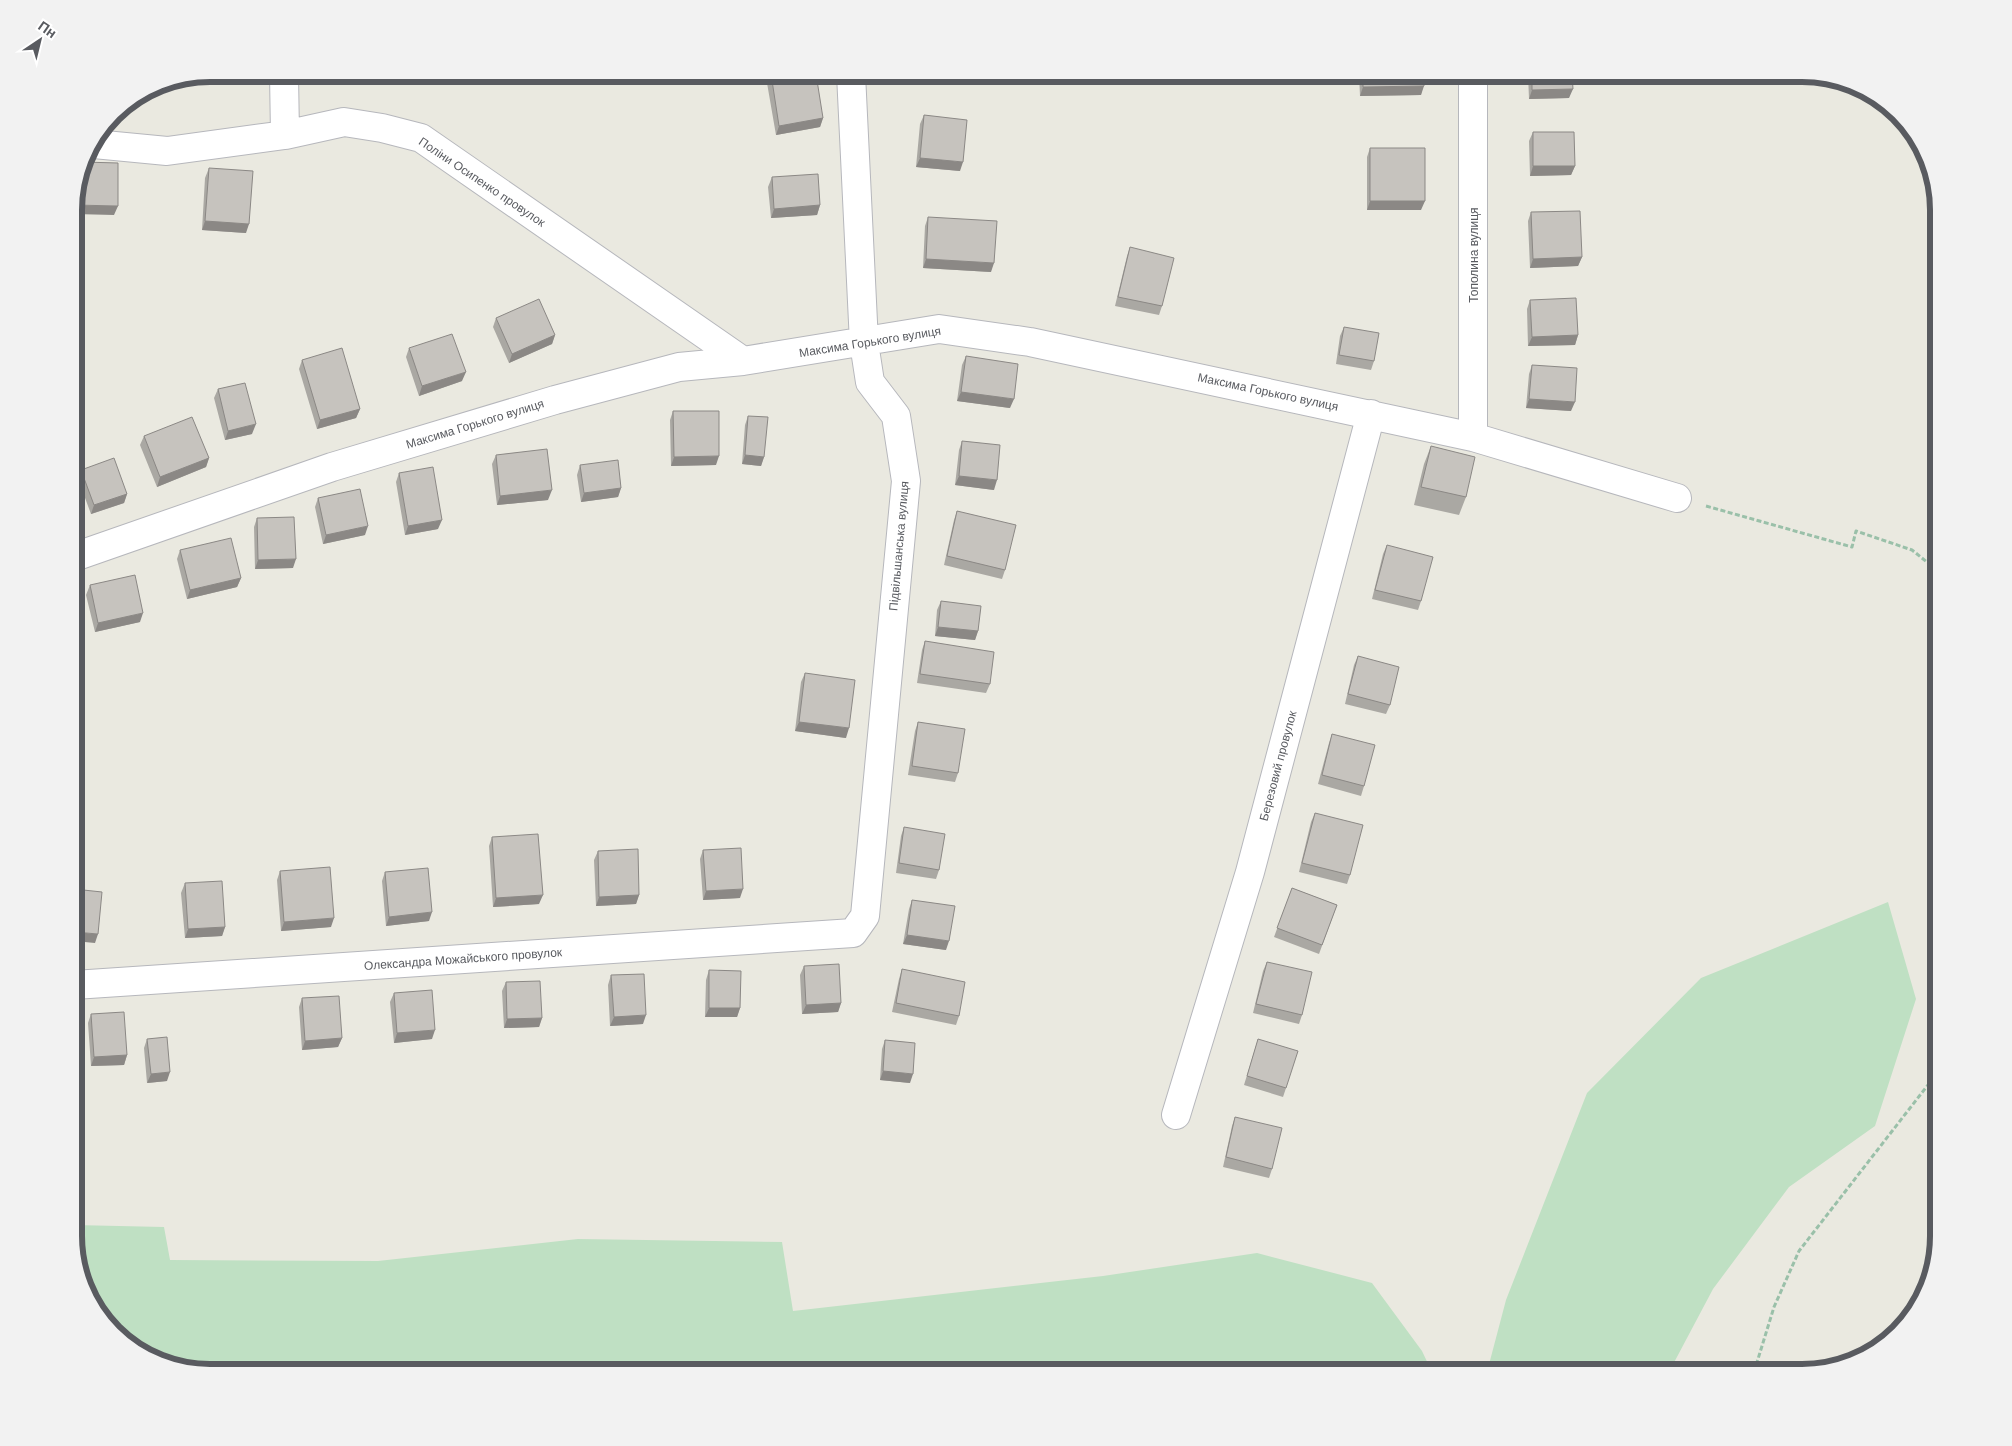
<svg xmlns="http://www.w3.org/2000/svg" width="2012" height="1446" font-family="Arial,sans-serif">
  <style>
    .green { fill: #bfe0c3 }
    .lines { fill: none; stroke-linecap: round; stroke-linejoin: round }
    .minor-casing { stroke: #b6b7bc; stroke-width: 30 }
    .path { stroke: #9ac0a9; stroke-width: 3; stroke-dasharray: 5 2.5; stroke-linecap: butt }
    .minor { stroke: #fff; stroke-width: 28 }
    .wall { fill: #aaa8a3 }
    .shaded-wall { fill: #8b8885 }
    .building { fill: #c6c3be; stroke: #8b8885 }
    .labels { text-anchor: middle; stroke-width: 4; stroke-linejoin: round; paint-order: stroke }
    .street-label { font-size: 12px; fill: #595b60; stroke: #fff }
    .rim { fill: none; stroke: #595b60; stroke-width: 6 }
  </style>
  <rect width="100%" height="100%" fill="#eae9e0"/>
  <path class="green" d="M 1888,902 L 1916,999 L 1875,1126 L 1789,1187 L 1713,1289 L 1669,1372 L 1487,1372 L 1506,1300 L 1587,1093 L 1701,978 Z
    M 74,1225 L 164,1227 L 170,1260 L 378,1261 L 578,1239 L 782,1242 L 793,1311 L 1103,1276 L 1257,1253 L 1372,1283 L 1422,1351 L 1432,1372 L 210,1372 L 167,1365 L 128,1344 L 92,1304 L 74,1244 Z"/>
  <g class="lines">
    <g class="minor-casing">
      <path id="minor" d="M 284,74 L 285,135
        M 1473,74 L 1473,437
        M 94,144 L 167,151 L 285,135 L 344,122 L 382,128 L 421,138 L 743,361
        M 74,557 L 332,467 L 555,400 L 679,367 L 743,361 L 939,329 L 1030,342 L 1473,437 L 1677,498
        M 74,985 L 853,933 L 865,916 L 906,481 L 896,416 L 870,382 L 864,343 L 851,74
        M 1176,1115 L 1250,872 L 1371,414"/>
    </g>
    <path class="path" d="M 1706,506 L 1852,547 L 1856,531 L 1912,550 L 1938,571
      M 1754,1372 L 1774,1307 L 1799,1251 L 1938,1072"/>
    <use href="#minor" class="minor"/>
  </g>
  <path class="wall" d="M 771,74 L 823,118 L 820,127 L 776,135 L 767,83 Z
    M 1359,74 L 1424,74 L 1421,95 L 1360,96 Z
    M 1528,74 L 1572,74 L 1569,98 L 1529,99 Z
    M 924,115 L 960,171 L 916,167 L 920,124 Z
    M 1533,132 L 1575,166 L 1571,175 L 1530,176 L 1529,141 Z
    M 1370,148 L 1421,210 L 1367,210 L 1367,157 Z
    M 209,168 L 246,233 L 202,230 L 205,178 Z
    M 772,177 L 820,205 L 817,215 L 771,218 L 768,187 Z
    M 1531,212 L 1582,257 L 1578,266 L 1530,268 L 1528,221 Z
    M 928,217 L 991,272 L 923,268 L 925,226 Z
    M 1130,247 L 1162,306 L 1159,315 L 1115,306 L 1127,256 Z
    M 1530,300 L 1578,335 L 1575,345 L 1528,346 L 1527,309 Z
    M 496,318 L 555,335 L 552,344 L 509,363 L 493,327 Z
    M 1344,327 L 1374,361 L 1371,370 L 1336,364 L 1340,336 Z
    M 409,348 L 462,381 L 419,396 L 406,357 Z
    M 966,356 L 1010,408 L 957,401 L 962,365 Z
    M 302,360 L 360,409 L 356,418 L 317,429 L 299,369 Z
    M 1532,365 L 1571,411 L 1526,408 L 1529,374 Z
    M 218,389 L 252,434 L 225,440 L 214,398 Z
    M 673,411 L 716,465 L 671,466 L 670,420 Z
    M 748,416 L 764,457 L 761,466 L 742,464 L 745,425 Z
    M 144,436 L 209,458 L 206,467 L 157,487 L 140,445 Z
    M 962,441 L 994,490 L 955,485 L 959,450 Z
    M 1431,446 L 1466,497 L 1459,515 L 1414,505 L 1424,464 Z
    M 496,455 L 548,500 L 497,505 L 492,464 Z
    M 580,465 L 621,488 L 618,497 L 581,502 L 577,475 Z
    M 81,470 L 127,494 L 124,503 L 91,514 L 78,479 Z
    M 399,473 L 438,529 L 405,535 L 396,482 Z
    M 318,498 L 365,535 L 323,544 L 315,507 Z
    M 957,511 L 1005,570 L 1002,579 L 944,565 L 954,520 Z
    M 257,518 L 293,568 L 255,569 L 254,527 Z
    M 1387,545 L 1421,601 L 1418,610 L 1372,599 L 1383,554 Z
    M 180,550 L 241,578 L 237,587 L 187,599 L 177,559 Z
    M 90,585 L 140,622 L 95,632 L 86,595 Z
    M 941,601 L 978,631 L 975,640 L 935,636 L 937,610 Z
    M 925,641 L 990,684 L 986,693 L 917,683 L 922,650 Z
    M 1358,656 L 1390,705 L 1386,714 L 1345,704 L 1354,665 Z
    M 805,673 L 846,738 L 795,731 L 801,682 Z
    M 918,722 L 958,773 L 955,782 L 908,775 L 915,731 Z
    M 1332,734 L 1364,786 L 1361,796 L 1318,784 L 1329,743 Z
    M 1315,813 L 1350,875 L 1347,884 L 1299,872 L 1311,822 Z
    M 904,827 L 939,870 L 936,879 L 896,873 L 901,836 Z
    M 492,837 L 539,904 L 493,907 L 489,846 Z
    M 703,850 L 740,898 L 703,900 L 700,859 Z
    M 598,851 L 639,895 L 636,904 L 596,906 L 594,860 Z
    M 280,871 L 331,927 L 281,931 L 277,880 Z
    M 385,872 L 429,921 L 386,926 L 382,881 Z
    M 185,883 L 225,927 L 222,936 L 185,938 L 181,893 Z
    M 1292,888 L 1337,905 L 1319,954 L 1274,937 Z
    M 912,900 L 946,950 L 903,944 L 909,909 Z
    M 1267,962 L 1302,1015 L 1299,1024 L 1253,1013 L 1263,971 Z
    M 804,966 L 841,1003 L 838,1012 L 802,1014 L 800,975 Z
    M 902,969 L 959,1016 L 956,1025 L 892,1012 L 899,979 Z
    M 709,970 L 740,1008 L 737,1017 L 705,1017 L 706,980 Z
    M 611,975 L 643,1024 L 610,1026 L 608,985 Z
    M 506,982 L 542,1018 L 539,1027 L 504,1028 L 502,991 Z
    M 394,993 L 432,1039 L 394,1043 L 390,1002 Z
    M 302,998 L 342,1038 L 338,1047 L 302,1050 L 299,1007 Z
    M 91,1014 L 127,1055 L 124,1065 L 91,1066 L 88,1023 Z
    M 147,1039 L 167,1081 L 147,1083 L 144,1048 Z
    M 1258,1039 L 1286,1088 L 1283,1097 L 1244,1085 Z
    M 885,1040 L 910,1083 L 880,1080 L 882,1049 Z
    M 1235,1117 L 1272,1169 L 1269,1178 L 1223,1167 L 1232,1126 Z"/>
  <path class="shaded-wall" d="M 1424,86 L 1421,95 L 1360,96 L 1363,87 Z
    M 1573,89 L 1569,98 L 1529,99 L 1532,90 Z
    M 823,118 L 820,127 L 776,135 L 779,126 Z
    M 920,158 L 963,162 L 960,171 L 916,167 Z
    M 1533,166 L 1575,166 L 1571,175 L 1530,176 Z
    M 1370,201 L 1425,201 L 1421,210 L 1367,210 Z
    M 74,205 L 118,206 L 114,215 L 74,214 Z
    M 820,205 L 817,215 L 771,218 L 774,209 Z
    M 205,221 L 249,224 L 246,233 L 202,230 Z
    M 1582,257 L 1578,266 L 1530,268 L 1533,259 Z
    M 926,259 L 994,263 L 991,272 L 923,268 Z
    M 555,335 L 552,344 L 509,363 L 512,354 Z
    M 1578,335 L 1575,345 L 1528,346 L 1532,337 Z
    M 466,372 L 462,381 L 419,396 L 422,386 Z
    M 961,392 L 1014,399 L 1010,408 L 957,401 Z
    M 1529,399 L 1575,402 L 1571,411 L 1526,408 Z
    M 360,409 L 356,418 L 317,429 L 320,420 Z
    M 256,424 L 252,434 L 225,440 L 228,431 Z
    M 745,455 L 764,457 L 761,466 L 742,464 Z
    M 719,456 L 716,465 L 671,466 L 674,457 Z
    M 209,458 L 206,467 L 157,487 L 160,477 Z
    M 959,476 L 997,480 L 994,490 L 955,485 Z
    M 621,488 L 618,497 L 581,502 L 584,493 Z
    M 552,490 L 548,500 L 497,505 L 500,496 Z
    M 127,494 L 124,503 L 91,514 L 94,505 Z
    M 442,520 L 438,529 L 405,535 L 408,526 Z
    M 368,526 L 365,535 L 323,544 L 326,535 Z
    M 296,559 L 293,568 L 255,569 L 258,560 Z
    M 241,578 L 237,587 L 187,599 L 190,590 Z
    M 143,613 L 140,622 L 95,632 L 98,623 Z
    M 938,627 L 978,631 L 975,640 L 935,636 Z
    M 799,722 L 849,728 L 846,738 L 795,731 Z
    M 743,889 L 740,898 L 703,900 L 706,891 Z
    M 543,895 L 539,904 L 493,907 L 496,898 Z
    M 639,895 L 636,904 L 596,906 L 599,897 Z
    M 432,912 L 429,921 L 386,926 L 389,917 Z
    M 334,918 L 331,927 L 281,931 L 284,922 Z
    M 225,927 L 222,936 L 185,938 L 188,929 Z
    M 74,932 L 98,934 L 95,943 L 74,941 Z
    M 907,935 L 949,941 L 946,950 L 903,944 Z
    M 841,1003 L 838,1012 L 802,1014 L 806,1005 Z
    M 709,1008 L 740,1008 L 737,1017 L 705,1017 Z
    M 646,1015 L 643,1024 L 610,1026 L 614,1017 Z
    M 542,1018 L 539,1027 L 504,1028 L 507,1019 Z
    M 435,1030 L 432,1039 L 394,1043 L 397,1033 Z
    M 342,1038 L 338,1047 L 302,1050 L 305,1041 Z
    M 127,1055 L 124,1065 L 91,1066 L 94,1057 Z
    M 883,1071 L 913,1074 L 910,1083 L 880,1080 Z
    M 170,1072 L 167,1081 L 147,1083 L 151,1074 Z"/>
  <path class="building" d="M 771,74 L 816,74 L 823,118 L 779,126 Z
    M 1363,74 L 1424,74 L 1424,86 L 1363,87 Z
    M 1532,74 L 1572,74 L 1573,89 L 1532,90 Z
    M 924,115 L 967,120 L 963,162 L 920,158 Z
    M 1533,132 L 1574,132 L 1575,166 L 1533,166 Z
    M 1370,148 L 1425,148 L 1425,201 L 1370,201 Z
    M 83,162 L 118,163 L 118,206 L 74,205 Z
    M 209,168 L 253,171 L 249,224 L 205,221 Z
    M 818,174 L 820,205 L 774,209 L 772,177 Z
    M 1580,211 L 1582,257 L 1533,259 L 1531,212 Z
    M 928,217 L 997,221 L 994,263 L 926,259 Z
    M 1130,247 L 1174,258 L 1162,306 L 1118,297 Z
    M 1576,298 L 1578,335 L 1532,337 L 1530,300 Z
    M 539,299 L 555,335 L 512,354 L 496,318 Z
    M 1344,327 L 1379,333 L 1374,361 L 1339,355 Z
    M 452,334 L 466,372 L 422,386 L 409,348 Z
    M 342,348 L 360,409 L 320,420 L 302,360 Z
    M 966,356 L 1018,364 L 1014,399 L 961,392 Z
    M 1532,365 L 1577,368 L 1575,402 L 1529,399 Z
    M 245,383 L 256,424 L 228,431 L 218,389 Z
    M 673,411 L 719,411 L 719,456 L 674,457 Z
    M 748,416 L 768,417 L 764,457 L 745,455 Z
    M 192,417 L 209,458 L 160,477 L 144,436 Z
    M 962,441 L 1000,445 L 997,480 L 959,476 Z
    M 1431,446 L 1475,457 L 1466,497 L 1421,487 Z
    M 547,449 L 552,490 L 500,496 L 496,455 Z
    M 114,458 L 127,494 L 94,505 L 81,470 Z
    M 618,460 L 621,488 L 584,493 L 580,465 Z
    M 433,467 L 442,520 L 408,526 L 399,473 Z
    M 360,489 L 368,526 L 326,535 L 318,498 Z
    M 957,511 L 1016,525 L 1005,570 L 947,556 Z
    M 294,517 L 296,559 L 258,560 L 257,518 Z
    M 231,538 L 241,578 L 190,590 L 180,550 Z
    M 1387,545 L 1433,557 L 1421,601 L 1375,590 Z
    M 135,575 L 143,613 L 98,623 L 90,585 Z
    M 941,601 L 981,606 L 978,631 L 938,627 Z
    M 925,641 L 994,652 L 990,684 L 920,674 Z
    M 1358,656 L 1399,667 L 1390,705 L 1348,694 Z
    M 805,673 L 855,680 L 849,728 L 799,722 Z
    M 918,722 L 965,729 L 958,773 L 912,766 Z
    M 1332,734 L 1375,745 L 1364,786 L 1322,775 Z
    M 1315,813 L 1363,825 L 1350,875 L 1302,863 Z
    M 904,827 L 945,834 L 939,870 L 899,863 Z
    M 538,834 L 543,895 L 496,898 L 492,837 Z
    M 741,848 L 743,889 L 706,891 L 703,850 Z
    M 638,849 L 639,895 L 599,897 L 598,851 Z
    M 330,867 L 334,918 L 284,922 L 280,871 Z
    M 428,868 L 432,912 L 389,917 L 385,872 Z
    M 222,881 L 225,927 L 188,929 L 185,883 Z
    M 1292,888 L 1337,905 L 1322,945 L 1277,928 Z
    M 74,889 L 102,892 L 98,934 L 74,932 Z
    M 912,900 L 955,906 L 949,941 L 907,935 Z
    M 1267,962 L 1312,972 L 1302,1015 L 1256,1004 Z
    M 839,964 L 841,1003 L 806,1005 L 804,966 Z
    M 902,969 L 965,982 L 959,1016 L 896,1003 Z
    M 709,970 L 741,971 L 740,1008 L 709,1008 Z
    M 644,974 L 646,1015 L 614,1017 L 611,975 Z
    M 540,981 L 542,1018 L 507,1019 L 506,982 Z
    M 432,990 L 435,1030 L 397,1033 L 394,993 Z
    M 339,996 L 342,1038 L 305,1041 L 302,998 Z
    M 124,1012 L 127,1055 L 94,1057 L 91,1014 Z
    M 167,1037 L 170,1072 L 151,1074 L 147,1039 Z
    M 1258,1039 L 1298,1051 L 1286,1088 L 1247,1076 Z
    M 885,1040 L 915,1043 L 913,1074 L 883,1071 Z
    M 1235,1117 L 1282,1128 L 1272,1169 L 1226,1157 Z"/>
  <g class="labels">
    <g class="street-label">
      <text transform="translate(482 182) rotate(34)" y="4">Поліни Осипенко провулок</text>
      <text transform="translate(1474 255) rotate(-90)" y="4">Тополина вулиця</text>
      <text transform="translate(870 342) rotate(-9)" y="4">Максима Горького вулиця</text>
      <text transform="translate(1268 392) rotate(12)" y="4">Максима Горького вулиця</text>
      <text transform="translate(475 424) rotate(-17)" y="4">Максима Горького вулиця</text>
      <text transform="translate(899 546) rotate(-85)" y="4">Підвільшанська вулиця</text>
      <text transform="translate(1278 766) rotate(-75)" y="4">Березовий провулок</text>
      <text transform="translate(463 959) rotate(-4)" y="4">Олександра Можайського провулок</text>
    </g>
  </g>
  <path d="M0 0H2012V1446H0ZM210 82H1802A128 128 0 0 1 1930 210V1236A128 128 0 0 1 1802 1364H210A128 128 0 0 1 82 1236V210A128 128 0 0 1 210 82Z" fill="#f2f2f2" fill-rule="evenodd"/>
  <path class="rim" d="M210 82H1802A128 128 0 0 1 1930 210V1236A128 128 0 0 1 1802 1364H210A128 128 0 0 1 82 1236V210A128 128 0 0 1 210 82Z"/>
  <g transform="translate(40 40) rotate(35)" stroke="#ffffff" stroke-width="4" paint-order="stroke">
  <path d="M0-4L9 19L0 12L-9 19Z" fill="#595b60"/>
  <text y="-8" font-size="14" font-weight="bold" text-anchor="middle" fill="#595b60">Пн</text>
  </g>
</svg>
